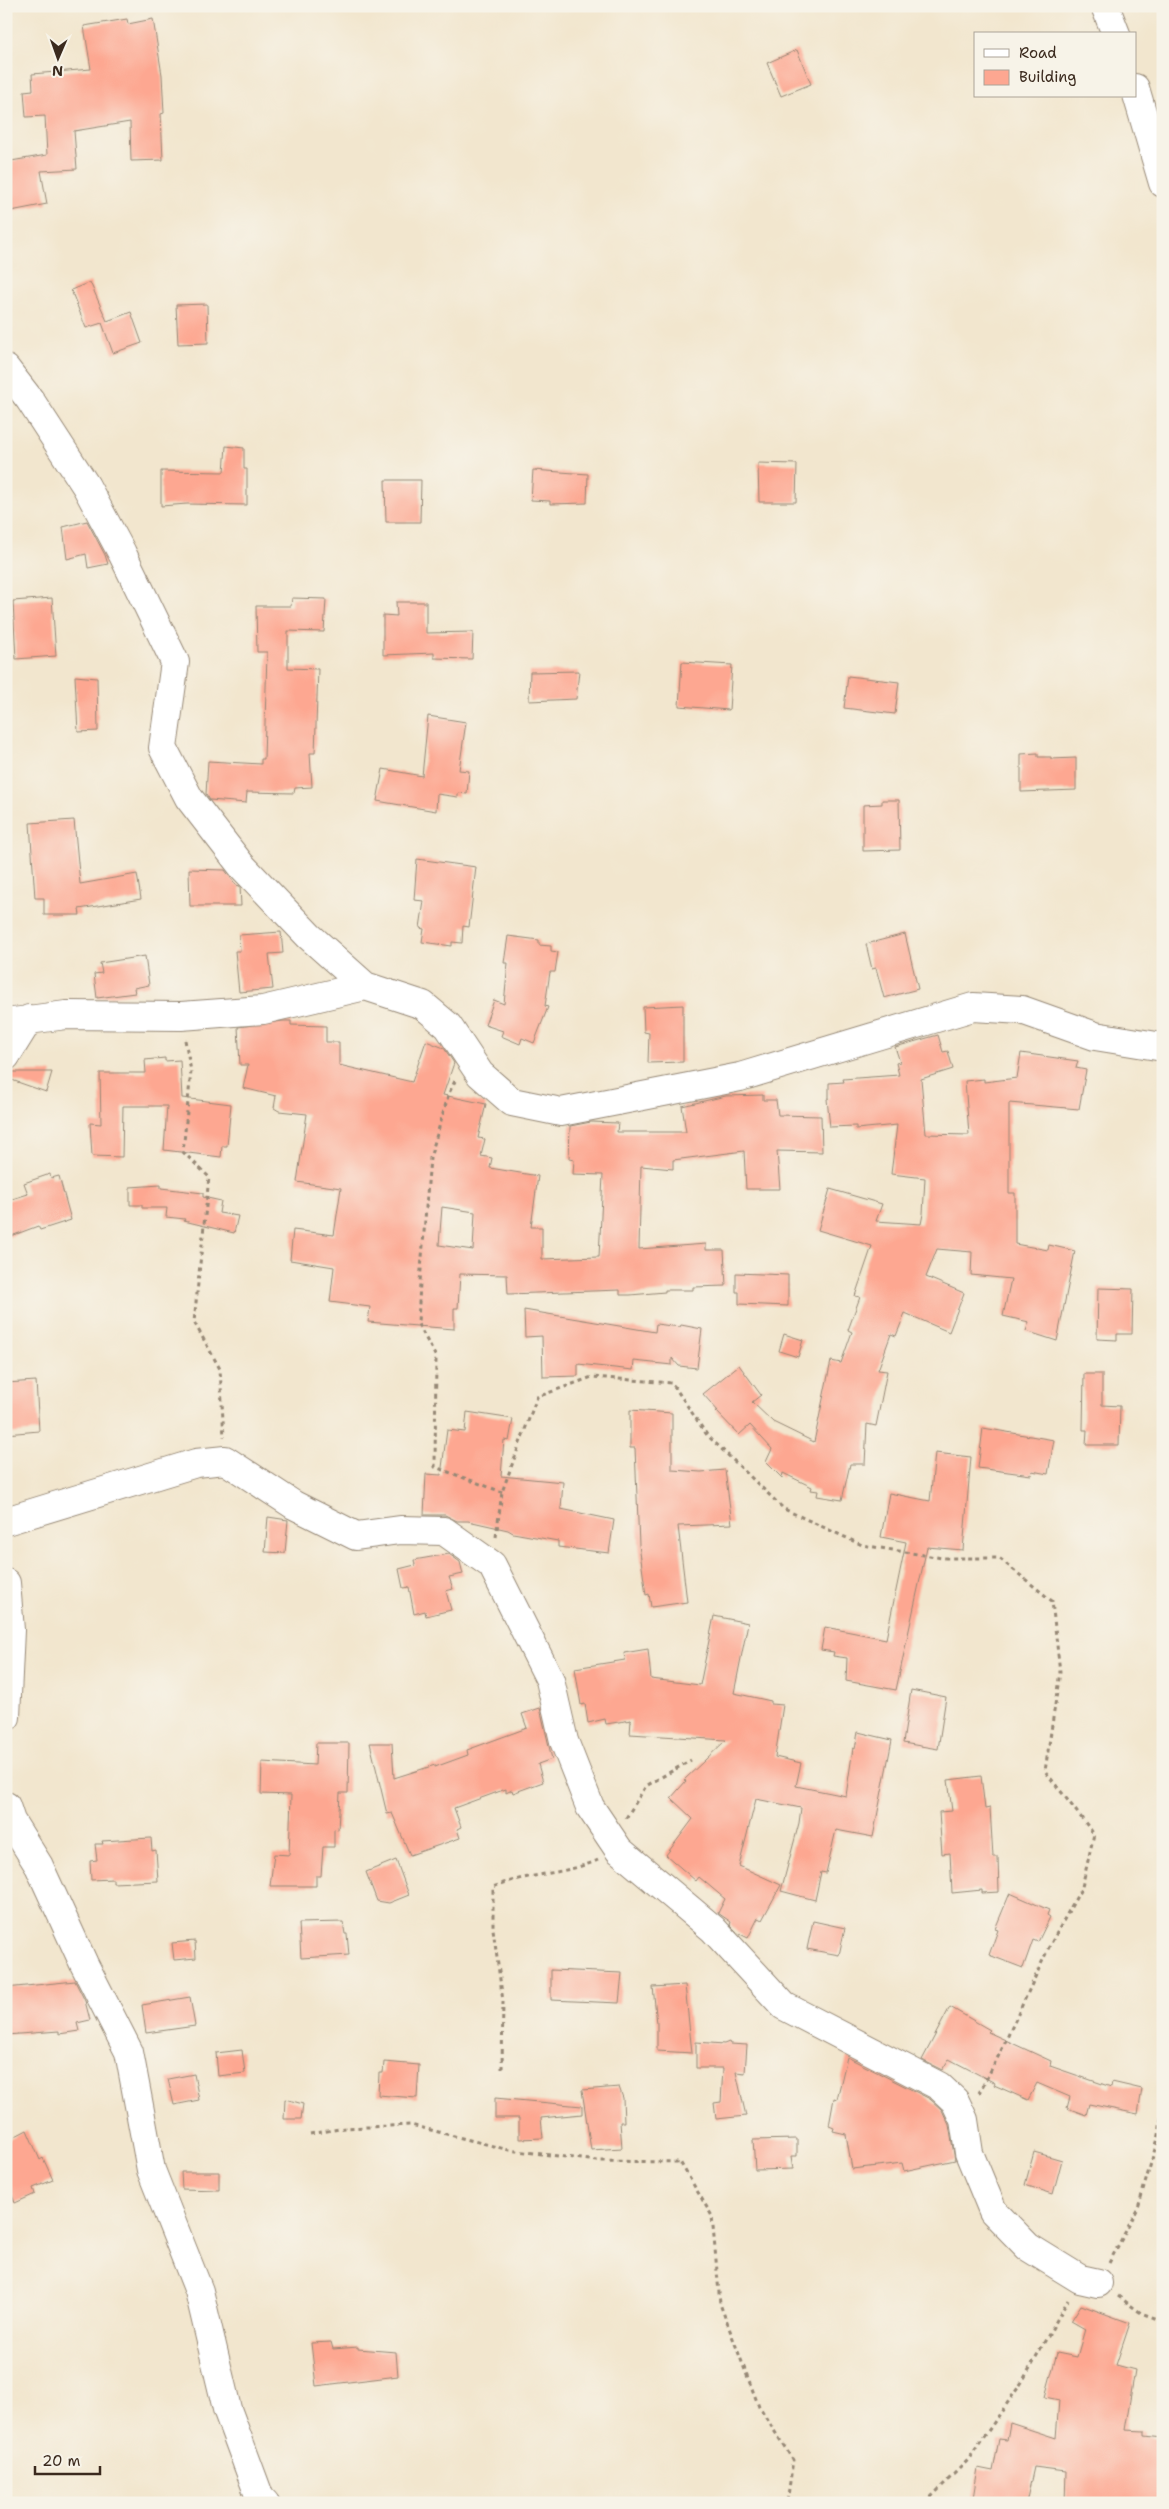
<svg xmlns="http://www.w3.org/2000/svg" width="1169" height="2509" font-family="'Shantell Sans',sans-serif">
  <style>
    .building { fill: #fda791; fill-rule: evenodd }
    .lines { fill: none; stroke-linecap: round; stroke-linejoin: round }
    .minor-casing { stroke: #968876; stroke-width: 30 }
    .path { stroke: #968876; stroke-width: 3; stroke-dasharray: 4 4; stroke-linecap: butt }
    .minor { stroke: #fff; stroke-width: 28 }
  </style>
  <rect width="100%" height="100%" fill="#f7f3e8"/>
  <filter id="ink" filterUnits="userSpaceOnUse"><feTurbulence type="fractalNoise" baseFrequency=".02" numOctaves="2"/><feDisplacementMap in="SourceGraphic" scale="10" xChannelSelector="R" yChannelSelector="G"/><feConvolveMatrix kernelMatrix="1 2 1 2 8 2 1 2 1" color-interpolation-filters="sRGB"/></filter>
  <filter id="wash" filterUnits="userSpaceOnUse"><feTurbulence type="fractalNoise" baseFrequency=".0096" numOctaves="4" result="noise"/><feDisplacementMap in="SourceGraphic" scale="20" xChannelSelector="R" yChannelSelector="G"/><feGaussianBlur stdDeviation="1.12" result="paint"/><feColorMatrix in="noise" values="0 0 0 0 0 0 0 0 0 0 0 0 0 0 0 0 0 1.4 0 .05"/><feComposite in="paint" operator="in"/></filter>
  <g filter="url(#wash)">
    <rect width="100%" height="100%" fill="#f2e6ce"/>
    <g id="blocks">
      <path class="building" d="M 127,19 L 128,24 L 153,19 L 162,75 L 164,113 L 161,114 L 163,160 L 131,161 L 130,122 L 74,131 L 77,169 L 41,171 L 47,204 L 11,211 L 6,183 L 6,165 L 11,164 L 11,161 L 47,155 L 45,116 L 26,117 L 24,91 L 33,90 L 32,74 L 91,69 L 84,26 Z
        M 797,50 L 811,84 L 781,96 L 767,63 Z
        M 90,282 L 107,321 L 131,312 L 142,343 L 113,353 L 102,323 L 86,328 L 71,290 Z
        M 207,304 L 208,343 L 178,344 L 176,305 Z
        M 226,446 L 244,448 L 244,469 L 247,469 L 247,505 L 187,504 L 161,506 L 161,471 L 224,472 Z
        M 758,463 L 797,464 L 796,502 L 759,502 Z
        M 533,470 L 588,474 L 587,503 L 550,504 L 550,501 L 531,500 Z
        M 385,480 L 421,480 L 420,522 L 386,522 Z
        M 87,521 L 105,555 L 108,564 L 88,568 L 86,554 L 67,559 L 63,527 Z
        M 52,598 L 56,656 L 16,659 L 13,601 Z
        M 292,598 L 326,599 L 324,632 L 288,631 L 288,668 L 318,669 L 315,753 L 310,753 L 312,787 L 295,788 L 294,793 L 247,792 L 246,803 L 210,800 L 206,794 L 208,761 L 261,764 L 261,759 L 264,759 L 267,652 L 257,652 L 256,606 L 291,606 Z
        M 396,602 L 426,602 L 426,633 L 473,632 L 472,659 L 434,658 L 434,653 L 383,655 L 383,615 L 397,616 Z
        M 682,662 L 732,665 L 729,710 L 679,706 Z
        M 579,671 L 576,699 L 529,701 L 530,672 Z
        M 75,676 L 97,678 L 98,731 L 78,732 Z
        M 848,676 L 899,682 L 895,714 L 844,708 Z
        M 428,716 L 466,722 L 459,770 L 469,771 L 467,794 L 458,793 L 458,797 L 437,794 L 436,811 L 377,801 L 383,769 L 422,776 Z
        M 1038,753 L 1038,757 L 1051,757 L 1051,759 L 1076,758 L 1076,790 L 1021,792 L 1021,754 Z
        M 882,800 L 899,800 L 900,850 L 863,851 L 863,805 L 882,804 Z
        M 74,820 L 80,884 L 137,874 L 141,899 L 79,909 L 80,915 L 44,915 L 44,898 L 35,898 L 30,823 Z
        M 417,859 L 476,867 L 469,927 L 463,926 L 462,943 L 452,942 L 452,946 L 422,942 L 424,929 L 420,928 L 424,901 L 414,900 Z
        M 189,869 L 225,870 L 236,885 L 240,886 L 241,906 L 190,906 Z
        M 281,932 L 283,953 L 269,954 L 273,989 L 239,992 L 235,951 L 240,951 L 239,935 Z
        M 905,934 L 918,989 L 884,998 L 876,968 L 872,969 L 866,944 Z
        M 508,936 L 539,940 L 539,945 L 551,946 L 551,951 L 558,952 L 555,972 L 550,972 L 545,1006 L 548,1007 L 534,1043 L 522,1038 L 520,1044 L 501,1036 L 503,1031 L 485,1025 L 494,1000 L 504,1004 L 508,963 L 504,963 Z
        M 145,956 L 149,985 L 134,988 L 135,993 L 97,998 L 94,974 L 102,973 L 100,963 Z
        M 683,1005 L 683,1062 L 648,1063 L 649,1033 L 644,1032 L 643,1007 Z
        M 283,1021 L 291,1021 L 291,1025 L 326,1026 L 326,1042 L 339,1042 L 339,1065 L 412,1082 L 426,1041 L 444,1048 L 454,1063 L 443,1095 L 486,1104 L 478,1138 L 485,1139 L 481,1156 L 492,1158 L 490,1168 L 538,1176 L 531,1227 L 542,1227 L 542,1259 L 599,1257 L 603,1175 L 573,1174 L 574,1160 L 569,1159 L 570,1126 L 591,1122 L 618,1123 L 617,1132 L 686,1132 L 682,1106 L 726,1096 L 763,1095 L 763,1100 L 776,1100 L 778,1115 L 821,1116 L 822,1152 L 777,1151 L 780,1189 L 746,1189 L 744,1151 L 673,1160 L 673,1169 L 641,1166 L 639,1249 L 706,1244 L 706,1250 L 724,1250 L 726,1286 L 693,1287 L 693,1290 L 665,1290 L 665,1292 L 630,1295 L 620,1295 L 620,1290 L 508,1294 L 507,1275 L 460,1274 L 458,1308 L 454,1308 L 454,1329 L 368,1322 L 370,1307 L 330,1302 L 334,1267 L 290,1260 L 293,1230 L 334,1235 L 341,1188 L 297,1182 L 307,1114 L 279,1111 L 274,1108 L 276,1096 L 243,1088 L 248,1065 L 240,1065 L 238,1027 ZM 442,1207 L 475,1212 L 473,1250 L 439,1245 Z
        M 938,1035 L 943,1052 L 948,1051 L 953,1069 L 921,1079 L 926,1134 L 969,1135 L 965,1081 L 984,1079 L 984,1082 L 1017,1078 L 1021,1053 L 1078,1061 L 1076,1068 L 1086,1070 L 1079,1109 L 1009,1103 L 1009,1193 L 1015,1193 L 1015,1244 L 1048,1250 L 1049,1245 L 1075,1251 L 1057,1341 L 1026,1331 L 1029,1322 L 1003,1316 L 1011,1279 L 971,1275 L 972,1252 L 937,1249 L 926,1277 L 964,1293 L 949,1332 L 905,1313 L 896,1336 L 891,1334 L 878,1370 L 887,1371 L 876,1426 L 867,1424 L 865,1464 L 850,1464 L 842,1500 L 817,1496 L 818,1491 L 811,1490 L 812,1487 L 783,1473 L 782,1478 L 766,1462 L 772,1449 L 750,1425 L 739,1435 L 716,1411 L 718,1411 L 703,1394 L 739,1365 L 761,1395 L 752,1402 L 773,1422 L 814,1442 L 831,1361 L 841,1363 L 852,1332 L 848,1330 L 860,1297 L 855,1296 L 872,1246 L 818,1230 L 830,1189 L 882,1204 L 876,1221 L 921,1224 L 923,1214 L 925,1178 L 891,1174 L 897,1125 L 856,1129 L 856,1126 L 830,1127 L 827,1099 L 829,1098 L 829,1083 L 844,1082 L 843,1079 L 899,1075 L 896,1063 L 900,1062 L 895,1047 Z
        M 165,1058 L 165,1061 L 180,1060 L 182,1098 L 231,1104 L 227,1146 L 222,1146 L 221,1157 L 164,1150 L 167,1106 L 123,1106 L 122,1157 L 92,1156 L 90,1123 L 101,1124 L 100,1073 L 146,1073 L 145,1060 Z
        M 6,1072 L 52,1072 L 46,1092 L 6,1078 Z
        M 50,1174 L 51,1178 L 59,1176 L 71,1220 L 40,1230 L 38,1226 L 6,1238 L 6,1201 L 28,1194 L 24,1183 Z
        M 161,1185 L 161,1188 L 203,1193 L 203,1197 L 221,1201 L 219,1213 L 238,1216 L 234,1233 L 184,1221 L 185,1219 L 166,1217 L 167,1208 L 142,1208 L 142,1205 L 130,1205 L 130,1187 Z
        M 736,1273 L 788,1275 L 788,1306 L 739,1304 L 739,1292 L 736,1292 Z
        M 1098,1288 L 1133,1289 L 1132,1334 L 1117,1334 L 1117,1340 L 1097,1339 Z
        M 524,1310 L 655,1332 L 656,1324 L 680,1327 L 681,1325 L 702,1329 L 697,1368 L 679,1366 L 672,1358 L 672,1365 L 634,1361 L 633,1370 L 578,1364 L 578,1376 L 543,1377 L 542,1336 L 525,1337 Z
        M 784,1334 L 803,1340 L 798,1357 L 779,1351 Z
        M 1084,1374 L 1102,1374 L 1102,1405 L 1120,1406 L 1119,1445 L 1086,1445 L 1087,1430 L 1083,1430 Z
        M 36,1381 L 39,1431 L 6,1434 L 6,1383 Z
        M 630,1410 L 672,1413 L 672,1470 L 701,1472 L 725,1470 L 732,1524 L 678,1526 L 687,1602 L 651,1607 L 649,1594 L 646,1595 L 639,1545 L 635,1448 L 630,1448 Z
        M 467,1412 L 513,1419 L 509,1441 L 504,1440 L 501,1476 L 563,1482 L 561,1509 L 614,1520 L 609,1553 L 558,1547 L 558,1541 L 513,1533 L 508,1530 L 468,1521 L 457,1521 L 445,1515 L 424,1515 L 426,1474 L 441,1475 L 447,1430 L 465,1432 Z
        M 983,1428 L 1054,1440 L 1048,1474 L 1032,1471 L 1031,1475 L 978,1468 Z
        M 935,1453 L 971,1457 L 963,1550 L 927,1547 L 896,1690 L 846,1681 L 847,1658 L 833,1656 L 834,1652 L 821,1650 L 825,1627 L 886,1639 L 906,1542 L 881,1537 L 889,1493 L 930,1501 Z
        M 268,1517 L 288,1520 L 285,1553 L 265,1552 Z
        M 449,1554 L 460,1562 L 463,1574 L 449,1577 L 453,1589 L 446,1591 L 451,1610 L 426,1616 L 425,1611 L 414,1614 L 409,1587 L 403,1588 L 399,1569 L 415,1565 L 414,1560 Z
        M 714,1616 L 748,1623 L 734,1693 L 771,1701 L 771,1704 L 783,1705 L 775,1757 L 801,1763 L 796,1786 L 846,1796 L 853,1748 L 855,1749 L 858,1732 L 892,1740 L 873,1837 L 836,1830 L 826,1873 L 821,1872 L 815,1900 L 781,1891 L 799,1823 L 801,1808 L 756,1799 L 739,1866 L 781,1885 L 762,1920 L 758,1918 L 748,1938 L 738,1933 L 730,1925 L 731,1922 L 718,1913 L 725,1899 L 699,1877 L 696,1881 L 666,1855 L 693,1819 L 671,1798 L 686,1781 L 684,1780 L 726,1740 L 630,1734 L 631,1720 L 606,1724 L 605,1719 L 588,1723 L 585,1704 L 581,1705 L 575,1668 L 625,1660 L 624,1653 L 648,1649 L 651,1679 L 700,1685 Z
        M 911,1690 L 946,1697 L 938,1749 L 903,1743 Z
        M 540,1708 L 552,1759 L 538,1764 L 543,1782 L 513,1793 L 512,1790 L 506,1793 L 506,1789 L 454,1808 L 461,1827 L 457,1829 L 460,1838 L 410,1855 L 392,1813 L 387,1814 L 370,1743 L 392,1743 L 394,1778 L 435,1765 L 435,1767 L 468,1755 L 467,1750 L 527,1728 L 522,1714 Z
        M 316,1743 L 349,1743 L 348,1793 L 340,1793 L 338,1830 L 334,1829 L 334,1847 L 323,1847 L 321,1876 L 316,1876 L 316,1886 L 270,1886 L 274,1854 L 289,1855 L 291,1795 L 261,1794 L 262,1762 L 315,1765 Z
        M 981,1776 L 985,1809 L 990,1808 L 993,1857 L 998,1857 L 999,1892 L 982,1893 L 982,1890 L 952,1893 L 950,1853 L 942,1854 L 939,1812 L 952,1811 L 948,1780 Z
        M 151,1838 L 152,1851 L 156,1850 L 158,1881 L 113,1883 L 113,1879 L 91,1880 L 90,1861 L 97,1860 L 95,1844 L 103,1844 L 102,1841 Z
        M 396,1860 L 409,1895 L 389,1903 L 377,1901 L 366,1872 Z
        M 1010,1893 L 1049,1910 L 1047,1915 L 1050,1917 L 1038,1942 L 1033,1940 L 1023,1968 L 989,1955 L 998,1930 L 995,1929 Z
        M 813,1921 L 845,1928 L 839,1955 L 807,1949 Z
        M 343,1922 L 345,1934 L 347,1934 L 349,1955 L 301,1958 L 299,1923 Z
        M 195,1941 L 196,1958 L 174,1960 L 172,1943 Z
        M 551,1970 L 622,1973 L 619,2003 L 551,2000 Z
        M 75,1981 L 85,2001 L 90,2020 L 77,2023 L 79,2031 L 59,2034 L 59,2031 L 6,2035 L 6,1988 Z
        M 685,1985 L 692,2053 L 657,2051 L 657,2023 L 653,1987 Z
        M 190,1997 L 195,2026 L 146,2033 L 142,2005 Z
        M 950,2007 L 990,2030 L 988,2032 L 1051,2061 L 1050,2066 L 1111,2087 L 1112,2082 L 1142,2089 L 1138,2114 L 1089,2104 L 1086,2115 L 1067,2108 L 1070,2097 L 1037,2083 L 1028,2100 L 994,2085 L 995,2083 L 949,2059 L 942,2070 L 922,2060 Z
        M 696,2042 L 724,2044 L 729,2042 L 730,2044 L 747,2045 L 745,2073 L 736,2072 L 746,2116 L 716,2119 L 714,2103 L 721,2102 L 723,2068 L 696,2068 Z
        M 242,2050 L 245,2073 L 218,2076 L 216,2053 Z
        M 847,2057 L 930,2099 L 942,2110 L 949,2125 L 955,2160 L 904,2171 L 902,2163 L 852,2169 L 846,2134 L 833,2131 L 834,2128 L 829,2126 L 834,2098 L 837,2099 Z
        M 384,2062 L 419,2065 L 417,2098 L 378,2095 L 379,2073 L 383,2073 Z
        M 194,2074 L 199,2100 L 174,2105 L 168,2079 Z
        M 619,2087 L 623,2098 L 624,2122 L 620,2122 L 622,2148 L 591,2150 L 582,2090 Z
        M 495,2098 L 582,2106 L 582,2114 L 541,2118 L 543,2138 L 519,2139 L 519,2118 L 495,2118 Z
        M 285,2099 L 303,2104 L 301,2119 L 284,2119 Z
        M 27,2130 L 40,2160 L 43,2158 L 53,2180 L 33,2188 L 35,2194 L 15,2203 L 6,2179 L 6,2141 Z
        M 797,2139 L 797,2156 L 791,2156 L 793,2169 L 755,2170 L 753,2140 Z
        M 1034,2152 L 1062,2160 L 1053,2194 L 1025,2185 Z
        M 181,2172 L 219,2172 L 219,2190 L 182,2189 Z
        M 1081,2305 L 1130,2323 L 1116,2365 L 1135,2370 L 1125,2430 L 1144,2431 L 1144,2436 L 1163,2438 L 1163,2503 L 1065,2503 L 1066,2471 L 1034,2467 L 1026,2503 L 991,2503 L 973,2498 L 978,2468 L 993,2471 L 999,2439 L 1007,2440 L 1010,2423 L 1056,2438 L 1059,2400 L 1045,2397 L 1057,2353 L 1077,2357 L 1085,2329 L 1071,2321 Z
        M 331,2342 L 333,2349 L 358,2347 L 358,2349 L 396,2352 L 398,2376 L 316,2386 L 311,2343 Z"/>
    </g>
  </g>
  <g filter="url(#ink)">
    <use href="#blocks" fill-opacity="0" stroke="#968876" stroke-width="1"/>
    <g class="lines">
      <g class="minor-casing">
        <path id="minor" d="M 1105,6 L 1116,34
          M 1135,88 L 1163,183
          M 6,369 L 30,400 L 86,486 L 122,553 L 175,662 L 163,748 L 189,798 L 241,865 L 309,936 L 365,986 L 423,1005 L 448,1026 L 480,1074 L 512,1102 L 561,1112 L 740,1077 L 973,1007 L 1022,1010 L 1095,1036 L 1163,1047
          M 6,1023 L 66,1015 L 181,1016 L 263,1010 L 365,986
          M 6,1056 L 29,1019
          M 6,1521 L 196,1463 L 225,1460 L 294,1505 L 356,1536 L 400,1530 L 444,1531 L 492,1565 L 550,1680 L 564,1741 L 590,1807 L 619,1850 L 713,1929 L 784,2006 L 939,2086 L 955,2101 L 964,2120 L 969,2153 L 993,2211 L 1028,2247 L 1080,2279 L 1098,2283
          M 6,1583 L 10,1630 L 6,1717
          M 6,1806 L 11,1821 L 39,1866 L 84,1964 L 129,2052 L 151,2170 L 199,2291 L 227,2409 L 260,2498 L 265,2503"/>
      </g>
      <path class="path" d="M 185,1040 L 191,1071 L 183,1152 L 209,1177 L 194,1322 L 220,1369 L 224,1437
        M 455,1081 L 449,1093 L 430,1158 L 420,1282 L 418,1324 L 436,1357 L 435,1467 L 502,1492
        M 496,1537 L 502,1492 L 537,1397 L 592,1377 L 672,1383 L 707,1435 L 784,1509 L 862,1545 L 942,1558 L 999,1558 L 1052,1601 L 1060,1672 L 1045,1771 L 1094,1834 L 1082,1887 L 1049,1947 L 1000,2053 L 979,2093
        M 626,1818 L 646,1786 L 691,1760
        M 502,2069 L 503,2001 L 493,1929 L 493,1887 C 527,1873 564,1875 598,1860
        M 310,2134 L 345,2128 L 411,2125 L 509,2150 L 598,2161 L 680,2162 L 712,2216 L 720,2304 L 759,2407 L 793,2460 L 787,2503
        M 1109,2263 L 1138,2208 L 1159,2135 L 1163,2103
        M 1118,2296 L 1141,2313 L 1163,2321
        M 925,2503 L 968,2460 L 1022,2382 L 1068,2300"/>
      <use href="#minor" class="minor"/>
    </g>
  </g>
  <rect width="1169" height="2509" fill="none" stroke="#f7f3e8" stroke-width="25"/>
  <rect x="974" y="32" width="162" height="65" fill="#f7f3e8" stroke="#aca397"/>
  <rect x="984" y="49" width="25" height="8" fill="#ffffff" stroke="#aca397"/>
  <text x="1019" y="58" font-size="15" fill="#3b2a1e">Road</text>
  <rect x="984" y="70" width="25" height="15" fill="#fda791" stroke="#aca397"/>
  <text x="1019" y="82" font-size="15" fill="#3b2a1e">Building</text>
  <g transform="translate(58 58) rotate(182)" stroke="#f7f3e8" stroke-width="4" paint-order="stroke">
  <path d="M0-4L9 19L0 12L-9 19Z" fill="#3b2a1e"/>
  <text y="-8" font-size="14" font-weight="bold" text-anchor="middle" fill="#3b2a1e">N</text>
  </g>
  <path d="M35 2466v8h65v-8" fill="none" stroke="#3b2a1e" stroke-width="2.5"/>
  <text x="42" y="2466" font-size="15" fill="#3b2a1e" stroke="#f7f3e8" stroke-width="4" paint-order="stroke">20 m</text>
</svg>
